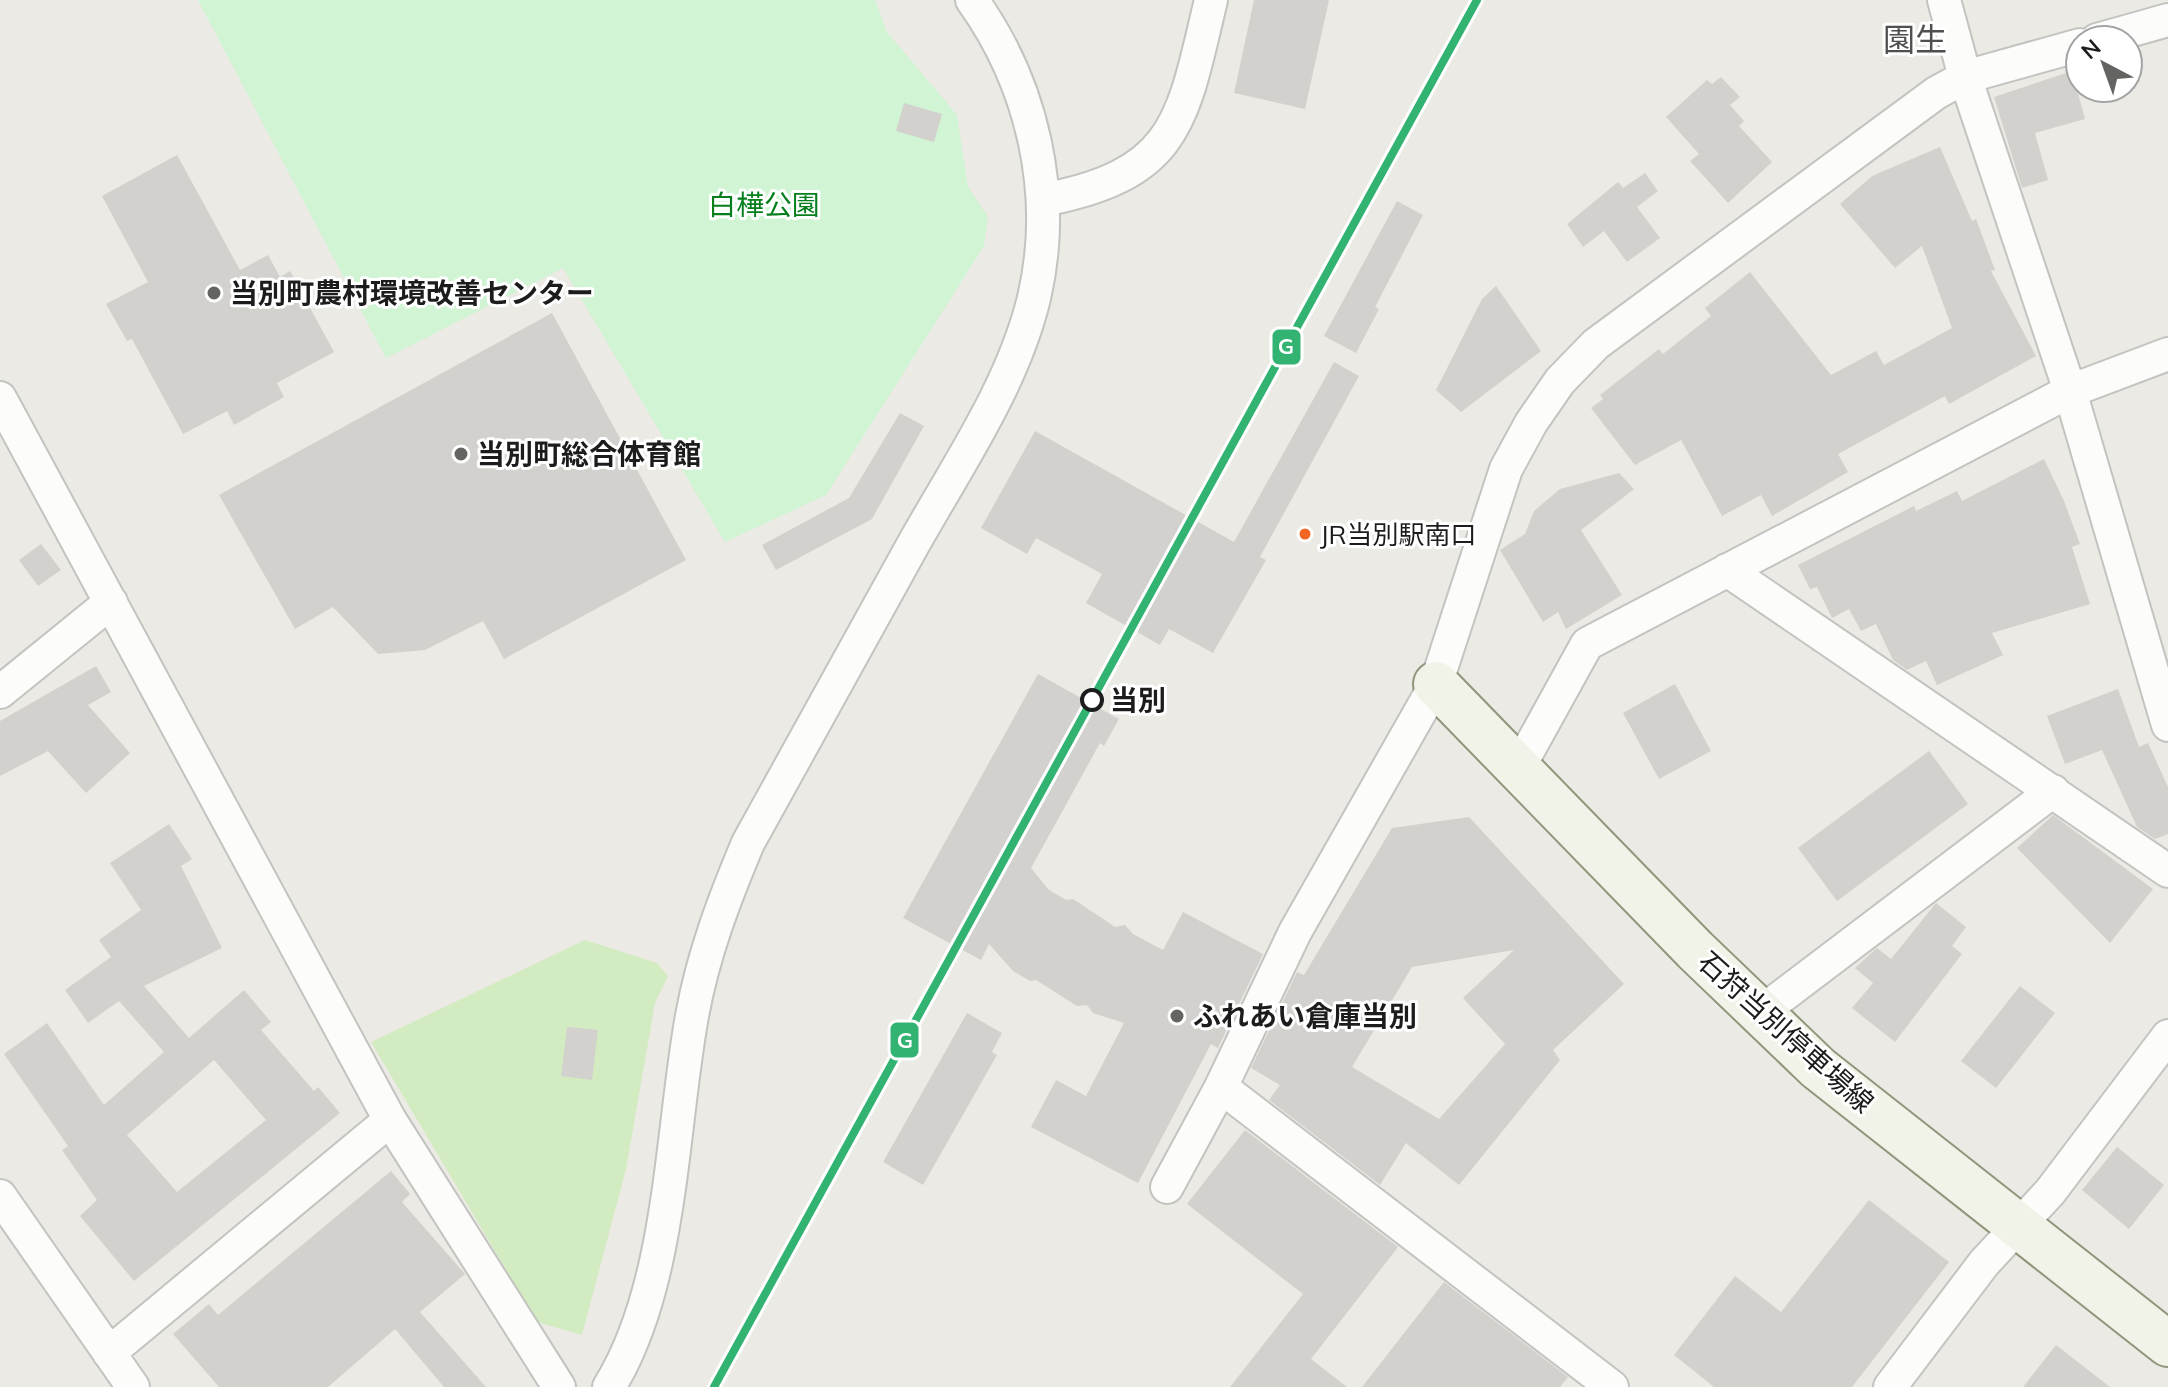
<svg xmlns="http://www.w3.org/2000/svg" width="2168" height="1387" font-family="Mulish,'Noto Sans JP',sans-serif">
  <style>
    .grass { fill: #d3ebc0 }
    .park { fill: #d0f4d4 }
    .building { fill: #d3d1cd; fill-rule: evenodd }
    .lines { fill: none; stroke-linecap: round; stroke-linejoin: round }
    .street-casing { stroke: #c3c3c0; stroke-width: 36 }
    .secondary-casing { stroke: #91957c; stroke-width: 48 }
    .street { stroke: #fcfcfb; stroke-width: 32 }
    .secondary { stroke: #f1f2e8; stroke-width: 44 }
    .rail-1-casing { stroke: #fff; stroke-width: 14 }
    .rail-1 { stroke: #32b372; stroke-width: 8 }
    .poi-dot { fill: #646462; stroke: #fff; stroke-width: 3 }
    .bus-dot { fill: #f26522; stroke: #fff; stroke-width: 3 }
    .stop-dot { fill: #fff; stroke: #1c1c1c; stroke-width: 4 }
    .labels { text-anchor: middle; stroke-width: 6; stroke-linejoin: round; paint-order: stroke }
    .bus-label { font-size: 26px; fill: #1c1c1c; stroke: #fff; text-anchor: start }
    .park-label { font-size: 28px; fill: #057f1c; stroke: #fff }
    .poi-label { font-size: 28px; font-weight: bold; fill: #1c1c1c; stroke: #fff; text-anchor: start }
    .stop-label { font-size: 28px; font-weight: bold; fill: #1c1c1c; stroke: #fff; text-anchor: start }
    .street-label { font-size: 28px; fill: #1c1c1c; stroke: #fff }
    .quarter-label { font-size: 32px; fill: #4f4f4f; stroke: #fff }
    .line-badge { stroke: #fff; stroke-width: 3 }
    .badge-label { font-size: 22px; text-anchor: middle; font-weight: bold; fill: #fff }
  </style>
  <rect width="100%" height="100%" fill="#ebeae4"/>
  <path class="grass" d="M 585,940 L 657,963 L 668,976 L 655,1003 L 626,1169 L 582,1335 L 537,1322 L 371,1042 Z"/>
  <path class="park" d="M 198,0 L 875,0 L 887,32 L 957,115 L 968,187 L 988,217 L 984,246 L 826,495 L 725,542 L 563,268 L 386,358 Z"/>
  <path class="building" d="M 1254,0 L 1329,0 L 1305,109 L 1234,93 Z
    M 2072,71 L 2085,119 L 2035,133 L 2048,180 L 2022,188 L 1994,97 Z
    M 1721,77 L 1740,97 L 1730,105 L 1744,121 L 1739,126 L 1772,162 L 1728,203 L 1690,161 L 1699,154 L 1666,117 L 1707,80 L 1712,84 Z
    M 904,103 L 942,114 L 934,142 L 896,131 Z
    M 1940,147 L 1972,221 L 1976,219 L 1995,270 L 1991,271 L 2036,356 L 1949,404 L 1945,396 L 1838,454 L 1848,472 L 1772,516 L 1761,495 L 1722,516 L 1681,440 L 1635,465 L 1591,408 L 1603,399 L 1600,395 L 1659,349 L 1663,354 L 1711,316 L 1705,308 L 1750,272 L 1831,375 L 1876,351 L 1884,365 L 1952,328 L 1922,246 L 1895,268 L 1840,204 L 1872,176 Z
    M 177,155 L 240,270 L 268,255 L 280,277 L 290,271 L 334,352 L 277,383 L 284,397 L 234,425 L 227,411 L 183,434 L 132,339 L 127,341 L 106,304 L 148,282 L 102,196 Z
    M 1645,173 L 1658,191 L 1637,207 L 1660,238 L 1627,262 L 1604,231 L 1583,247 L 1567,224 L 1618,182 L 1623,188 Z
    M 1397,201 L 1423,215 L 1375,307 L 1379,309 L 1356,353 L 1324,336 Z
    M 1496,286 L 1541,351 L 1461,412 L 1436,390 L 1482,299 Z
    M 552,313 L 686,560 L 504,659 L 483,621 L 425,650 L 378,654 L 333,607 L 295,629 L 219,495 Z
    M 1334,362 L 1359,376 L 1260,557 L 1266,560 L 1213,653 L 1169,629 L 1160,645 L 1086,603 L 1102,574 L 1036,538 L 1027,554 L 981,528 L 1035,431 L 1234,542 Z
    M 900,413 L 924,426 L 872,519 L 776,570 L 762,545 L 849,498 Z
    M 2044,459 L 2064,501 L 2080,544 L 2072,547 L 2090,604 L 1992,633 L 2003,655 L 1937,685 L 1926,661 L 1907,670 L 1893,660 L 1876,624 L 1861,631 L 1849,609 L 1832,618 L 1817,587 L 1810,589 L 1798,565 L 1914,506 L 1916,511 L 1957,491 L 1962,501 Z
    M 1619,473 L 1634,489 L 1581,530 L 1622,595 L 1566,629 L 1558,612 L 1543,622 L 1500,550 L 1525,534 L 1534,511 L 1560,489 Z
    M 41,544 L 61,570 L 38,586 L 19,560 Z
    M 96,666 L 111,692 L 88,705 L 130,753 L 86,793 L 48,751 L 0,776 L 0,721 Z
    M 1038,674 L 1119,719 L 1104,746 L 1100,743 L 1031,868 L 1049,890 L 1066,900 L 1073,899 L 1115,927 L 1125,925 L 1133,934 L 1163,950 L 1183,912 L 1263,954 L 1218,1048 L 1211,1044 L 1138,1183 L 1031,1127 L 1056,1080 L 1086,1096 L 1124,1023 L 1093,1013 L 1087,1005 L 1077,1006 L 1036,980 L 1030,981 L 1013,971 L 989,944 L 981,960 L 903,918 Z
    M 1675,684 L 1711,751 L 1659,779 L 1623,713 Z
    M 2118,689 L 2139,747 L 2148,743 L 2168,787 L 2168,834 L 2155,839 L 2137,827 L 2102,750 L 2065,764 L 2047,716 Z
    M 1929,751 L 1968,804 L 1837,901 L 1798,848 Z
    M 2053,815 L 2153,889 L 2110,943 L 2017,848 Z
    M 1469,817 L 1624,984 L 1553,1050 L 1560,1060 L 1459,1185 L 1406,1143 L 1380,1185 L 1269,1100 L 1280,1085 L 1251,1068 L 1297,972 L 1304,975 L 1392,828 ZM 1514,950 L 1463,998 L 1505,1044 L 1439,1119 L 1352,1067 L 1412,967 Z
    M 169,824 L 192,859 L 181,866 L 222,948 L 144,986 L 189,1038 L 244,990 L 271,1022 L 261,1030 L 314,1091 L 318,1087 L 340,1113 L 134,1281 L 80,1216 L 97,1200 L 62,1150 L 68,1146 L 4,1054 L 47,1023 L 104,1105 L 164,1052 L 119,1001 L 88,1023 L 65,990 L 111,957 L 99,940 L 141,910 L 110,863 ZM 214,1060 L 266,1120 L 177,1192 L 127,1135 Z
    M 1936,903 L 1966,927 L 1952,946 L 1962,954 L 1895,1042 L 1852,1008 L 1873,983 L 1855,968 L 1877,948 L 1891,959 Z
    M 2020,986 L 2055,1013 L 1996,1088 L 1961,1061 Z
    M 967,1013 L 1002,1033 L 992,1052 L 997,1055 L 923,1185 L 883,1162 Z
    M 567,1027 L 598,1030 L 592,1080 L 561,1076 Z
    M 1245,1130 L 1398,1247 L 1311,1359 L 1347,1387 L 1230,1387 L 1303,1294 L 1187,1204 Z
    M 2117,1147 L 2164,1185 L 2129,1229 L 2082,1190 Z
    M 391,1171 L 410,1194 L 402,1202 L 465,1274 L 420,1312 L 486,1387 L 444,1387 L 395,1329 L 328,1387 L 219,1387 L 173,1334 L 209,1304 L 218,1315 Z
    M 1869,1200 L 1949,1262 L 1852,1387 L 1714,1387 L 1674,1355 L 1735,1276 L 1781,1312 Z
    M 1444,1282 L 1568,1377 L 1560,1387 L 1362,1387 Z
    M 2056,1345 L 2110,1387 L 2023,1387 Z"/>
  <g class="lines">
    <g class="street-casing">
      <path id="street" d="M 1944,0 L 1965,77 L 2070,391 L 2168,725
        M 2097,40 L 2168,20
        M 1043,200 C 1179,174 1182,121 1211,0
        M 0,398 L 390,1120 L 559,1387
        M 1727,570 L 2168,871
        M 0,692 L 111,602
        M 1519,767 L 1587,644 L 2070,391 L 2168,354
        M 1760,1013 L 2053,791
        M 1221,1087 L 1612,1387
        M 1167,1187 L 1221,1087 L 1295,932 L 1436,684 L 1506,469 L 1531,423 L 1560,381 L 1596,344 L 1936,93 L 1965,77 L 2080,45
        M 0,1196 L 133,1387
        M 109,1353 L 390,1120
        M 609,1387 C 672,1286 671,1131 692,1016 C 703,955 724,900 748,843 C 802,746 855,649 909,552 C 953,472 1012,389 1034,298 C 1058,195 1033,85 972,0
        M 1890,1387 L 1984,1263 L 2050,1192 L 2168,1036"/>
    </g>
    <g class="secondary-casing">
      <path id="secondary" d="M 1436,684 L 1695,950 L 1818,1068 L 2168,1344"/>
    </g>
    <use href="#street" class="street"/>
    <use href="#secondary" class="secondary"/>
    <g class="rail-1-casing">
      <path id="rail-1" d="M 714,1387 L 1477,0"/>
    </g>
    <use href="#rail-1" class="rail-1"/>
  </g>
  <g class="poi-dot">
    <circle cx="214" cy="293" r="8"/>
    <circle cx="461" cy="454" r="8"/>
    <circle cx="1177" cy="1016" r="8"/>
  </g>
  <circle class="bus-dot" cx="1305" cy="534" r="7"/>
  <circle class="stop-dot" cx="1092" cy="700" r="10"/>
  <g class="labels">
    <g class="bus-label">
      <text x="1320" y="544">JR当別駅南口</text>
    </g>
    <g class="park-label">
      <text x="764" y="215">白樺公園</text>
    </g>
    <g class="poi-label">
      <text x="230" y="303">当別町農村環境改善センター</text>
      <text x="477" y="464">当別町総合体育館</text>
      <text x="1193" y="1026">ふれあい倉庫当別</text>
    </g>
    <g class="stop-label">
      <text x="1110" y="710">当別</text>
    </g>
    <g class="street-label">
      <text transform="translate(1786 1032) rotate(42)" y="10">石狩当別停車場線</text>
    </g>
    <g class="quarter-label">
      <text x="1915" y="51">園生</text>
    </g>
  </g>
  <g class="line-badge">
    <rect x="1271" y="328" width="31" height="38" rx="8" fill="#32b372"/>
    <rect x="889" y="1021" width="31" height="38" rx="8" fill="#32b372"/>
  </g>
  <g class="badge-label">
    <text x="1286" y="354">G</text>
    <text x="905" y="1048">G</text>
  </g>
  <g transform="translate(2104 64) rotate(319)"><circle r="38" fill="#ffffff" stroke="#a4a4a4" stroke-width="2"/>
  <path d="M0-6L14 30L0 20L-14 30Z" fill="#646462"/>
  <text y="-12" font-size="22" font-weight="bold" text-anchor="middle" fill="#1c1c1c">N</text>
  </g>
</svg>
